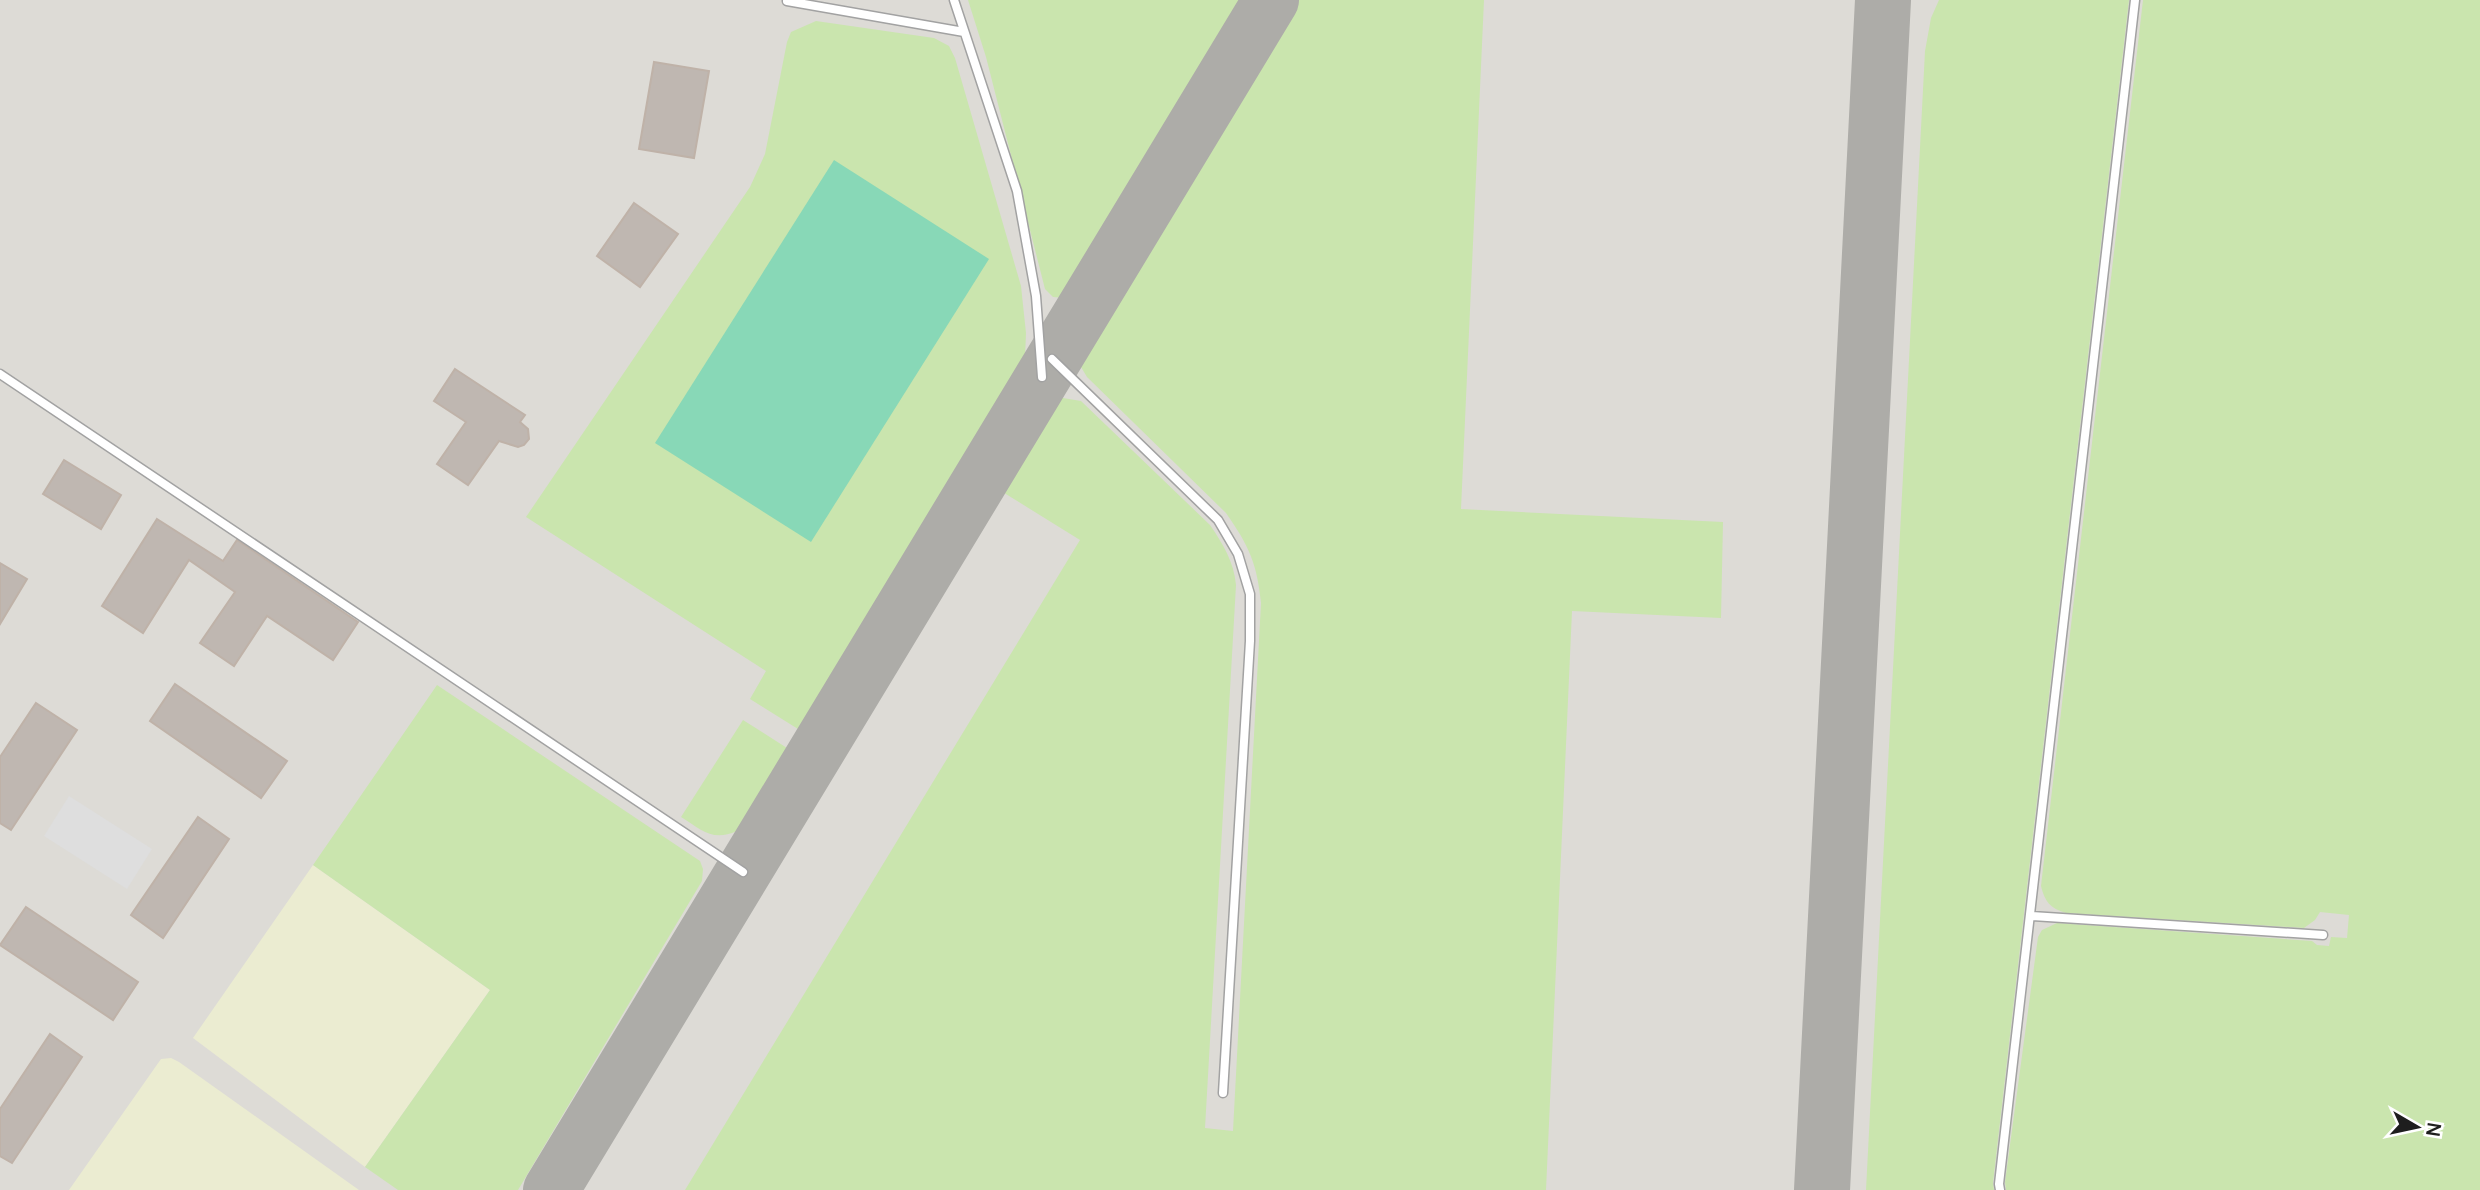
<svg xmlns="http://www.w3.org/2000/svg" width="2480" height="1190" font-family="Manrope,sans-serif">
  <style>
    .airport { fill: #dddbd6 }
    .farmland { fill: #ebecd1 }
    .grass { fill: #cae5ae }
    .pitch { fill: #88d8b7 }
    .parking { fill: #dedede }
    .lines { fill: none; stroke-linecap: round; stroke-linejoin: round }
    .taxiway { stroke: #adaca8; stroke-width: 56 }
    .building { fill: #bfb7b1; stroke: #bfb2a8; stroke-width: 2 }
    .service-casing { stroke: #a2a2a2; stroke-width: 11 }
    .service { stroke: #fff; stroke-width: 8 }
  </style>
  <rect width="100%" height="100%" fill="#eeebe5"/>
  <path class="airport" d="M 0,0 L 2480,0 L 2480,1190 L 0,1190 Z"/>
  <path class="farmland" d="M 313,865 L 490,990 L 365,1167 L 193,1038 Z
    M 171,1058 L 179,1062 L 359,1190 L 69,1190 L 161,1059 Z"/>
  <path class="grass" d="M 968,0 L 1259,0 L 1156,170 L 1144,165 L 1064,298 L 1053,297 L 1045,289 L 986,57 Z
    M 1282,0 L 1484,0 L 1461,509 L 1723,522 L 1721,618 L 1572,611 L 1546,1190 L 685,1190 L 1080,540 L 1001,491 L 1057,397 L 1081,401 L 1210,525 C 1223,544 1234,562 1236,585 L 1205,1128 L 1233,1131 L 1261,603 C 1257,563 1249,546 1226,513 L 1087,377 L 1078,362 L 1184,187 L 1172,180 Z
    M 1939,0 L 2129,0 L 1993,1183 L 1994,1190 L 1866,1190 L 1925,51 L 1931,18 Z
    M 2143,0 L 2480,0 L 2480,1190 L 2006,1190 L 2005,1182 L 2038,937 L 2042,930 L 2057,923 L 2312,941 L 2317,945 L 2329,946 L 2331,937 L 2347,938 L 2349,915 L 2320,912 L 2315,920 L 2304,928 L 2066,913 C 2050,908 2045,902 2041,886 Z
    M 816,21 L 934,38 L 949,46 L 955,58 L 1021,286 L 1026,333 L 1025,358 L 798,729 L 750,699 L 766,671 L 526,517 L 750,187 L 765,154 L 787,42 L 791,32 Z
    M 437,685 L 700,861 L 703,869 L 702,881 L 518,1190 L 398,1190 L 365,1167 L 490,990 L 313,865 Z
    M 743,720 L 787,748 L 737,831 C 712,842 702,830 681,817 Z"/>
  <path class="pitch" d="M 834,160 L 989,259 L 811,542 L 655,443 Z"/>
  <path class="parking" d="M 69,796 L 152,849 L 127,889 L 44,836 Z"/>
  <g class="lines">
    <path class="taxiway" d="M 551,1190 L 1271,0
      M 1822,1190 L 1883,0"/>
  </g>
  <path class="building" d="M 654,62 L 709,71 L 694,158 L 639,149 Z
    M 634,203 L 678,234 L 640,287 L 597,256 Z
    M 455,369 L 525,415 L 520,422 L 528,429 L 529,439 L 524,445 L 518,447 L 499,441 L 468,485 L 437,464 L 466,422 L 434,401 Z
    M 64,460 L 121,495 L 101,529 L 43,494 Z
    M 157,519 L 223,561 L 237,540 L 358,622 L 333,660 L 267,616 L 234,666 L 200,643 L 235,592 L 189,560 L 143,633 L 102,606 Z
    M 0,563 L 27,579 L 0,624 Z
    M 175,684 L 287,761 L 261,798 L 150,721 Z
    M 36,703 L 77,730 L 11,830 L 0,823 L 0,757 Z
    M 198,817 L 229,839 L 163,938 L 131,915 Z
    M 26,907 L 138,982 L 113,1020 L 0,945 Z
    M 50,1034 L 82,1057 L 12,1163 L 0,1156 L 0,1109 Z"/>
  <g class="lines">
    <g class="service-casing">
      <path id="service" d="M 954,0 L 1017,191 L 1036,296 L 1042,377
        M 787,1 L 964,32
        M 1052,359 L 1218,520 L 1238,554 L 1250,594 L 1250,641 L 1223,1093
        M 0,374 L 743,872
        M 2031,916 L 2323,935
        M 2000,1190 L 1999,1184 L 2135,0"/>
    </g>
    <use href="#service" class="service"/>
  </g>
  <g transform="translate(2417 1127) rotate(99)" stroke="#ffffff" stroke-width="5" paint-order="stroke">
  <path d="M0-5L12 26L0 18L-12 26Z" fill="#1e1e1e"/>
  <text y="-10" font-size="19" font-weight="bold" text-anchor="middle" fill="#1e1e1e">N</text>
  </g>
</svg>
